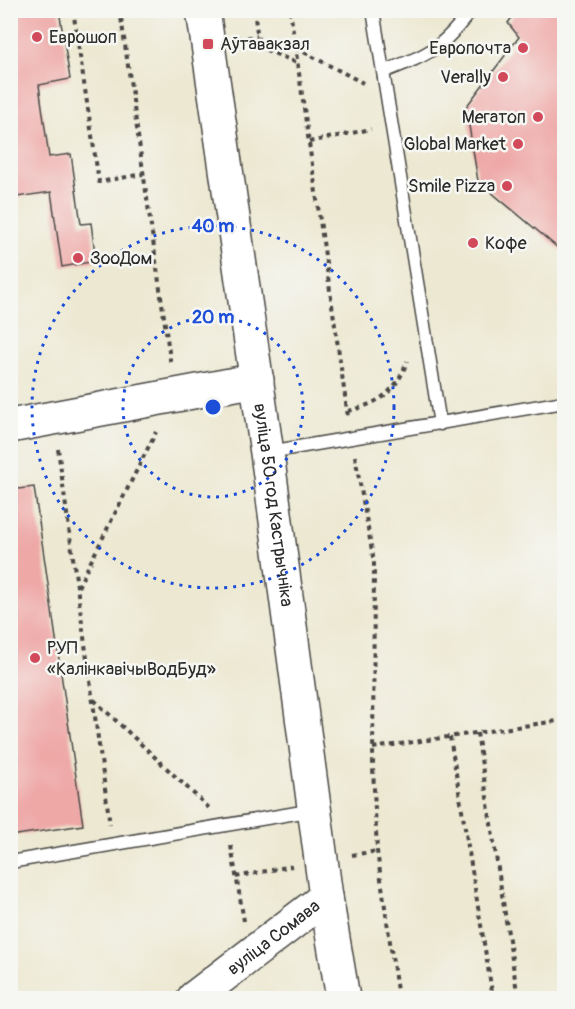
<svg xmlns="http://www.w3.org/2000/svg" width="575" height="1009" font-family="Pangolin,sans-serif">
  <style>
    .building { fill: #eea9a7 }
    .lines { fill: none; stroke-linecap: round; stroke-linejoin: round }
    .lane-casing { stroke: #484744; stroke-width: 15 }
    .secondary-casing { stroke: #484744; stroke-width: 36 }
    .path { stroke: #484744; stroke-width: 4; stroke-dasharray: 4.5 4.5; stroke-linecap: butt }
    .lane { stroke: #fff; stroke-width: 12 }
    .secondary { stroke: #fff; stroke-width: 33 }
    .ring { fill: none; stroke: #1d4ed8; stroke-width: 3; stroke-dasharray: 3 6 }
    .poi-dot { fill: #d1495b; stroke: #f6f6f2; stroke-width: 2 }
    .labels { text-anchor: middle; stroke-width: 5; stroke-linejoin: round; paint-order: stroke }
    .poi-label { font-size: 18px; fill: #2b2b2b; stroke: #f6f6f2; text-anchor: start }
    .street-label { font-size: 18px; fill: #2b2b2b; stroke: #f6f6f2 }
    .centre { fill: #1d4ed8; stroke: #f6f6f2; stroke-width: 3 }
    .ring-label { font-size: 18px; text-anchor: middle; font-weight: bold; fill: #1d4ed8; stroke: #f6f6f2; stroke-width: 5; stroke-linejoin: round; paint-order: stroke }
  </style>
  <rect width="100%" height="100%" fill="#f6f6f2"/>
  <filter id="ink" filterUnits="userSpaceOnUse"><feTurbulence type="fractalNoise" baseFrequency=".0167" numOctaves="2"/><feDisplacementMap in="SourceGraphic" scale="12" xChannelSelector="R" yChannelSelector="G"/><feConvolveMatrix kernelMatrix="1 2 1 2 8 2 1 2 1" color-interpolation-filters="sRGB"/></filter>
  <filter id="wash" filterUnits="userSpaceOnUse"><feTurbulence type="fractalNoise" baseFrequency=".008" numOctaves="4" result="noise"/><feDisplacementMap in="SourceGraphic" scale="24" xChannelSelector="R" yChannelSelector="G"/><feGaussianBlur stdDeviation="1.35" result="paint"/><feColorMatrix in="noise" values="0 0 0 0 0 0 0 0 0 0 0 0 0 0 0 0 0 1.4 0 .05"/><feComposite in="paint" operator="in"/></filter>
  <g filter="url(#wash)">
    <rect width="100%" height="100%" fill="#ece8d1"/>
    <g id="blocks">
      <path class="building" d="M 10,10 L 59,10 L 70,79 L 39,85 L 49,157 L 71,154 L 81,224 L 91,223 L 96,261 L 62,267 L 51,192 L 10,198 Z
        M 517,10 L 564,10 L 564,253 L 478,181 L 466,107 L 519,37 L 508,23 Z
        M 34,487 L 83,825 L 10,836 L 10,490 Z"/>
    </g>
  </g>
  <g filter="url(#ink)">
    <use href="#blocks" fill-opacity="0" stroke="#484744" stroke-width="1.5"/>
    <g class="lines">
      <g class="lane-casing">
        <path id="lane" d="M 373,10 L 440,424
          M 383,72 C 429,54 441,50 471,10
          M 269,452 L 564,402
          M 10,862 L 314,810"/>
      </g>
      <g class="secondary-casing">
        <g id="secondary">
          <path id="s1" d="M 203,10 L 267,453 L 326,897 L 343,998"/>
          <path d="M 10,426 L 257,380"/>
          <path id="s2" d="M 194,998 L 326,897"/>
        </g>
      </g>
      <path class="path" d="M 73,10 L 99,182 L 143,174
        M 120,10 L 171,366
        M 254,10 L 259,47 L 297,63
        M 290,10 L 348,417
        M 238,39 L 257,36
        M 296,48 L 363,83
        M 309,142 L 371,129
        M 348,411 C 378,404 397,392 407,361
        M 58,449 L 110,825
        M 355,456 L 374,562 L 373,768 L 377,851 L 398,998
        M 78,587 L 156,432
        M 94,700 L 209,808
        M 477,733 L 518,998
        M 450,737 L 493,998
        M 373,748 L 564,720
        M 231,846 L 244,921
        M 352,855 L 377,851
        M 236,877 L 292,866"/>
      <use href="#lane" class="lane"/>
      <use href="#secondary" class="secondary"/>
    </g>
  </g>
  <g class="ring">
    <circle cx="213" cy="407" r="90"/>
    <circle cx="213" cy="407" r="181"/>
  </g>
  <g class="poi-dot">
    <circle cx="37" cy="37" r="6"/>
    <rect x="202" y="38" width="12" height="12" rx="3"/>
    <circle cx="523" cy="48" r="6"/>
    <circle cx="503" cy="77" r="6"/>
    <circle cx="538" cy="117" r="6"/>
    <circle cx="518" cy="144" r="6"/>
    <circle cx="507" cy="186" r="6"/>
    <circle cx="473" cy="243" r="6"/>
    <circle cx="78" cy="258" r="6"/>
    <circle cx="35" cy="658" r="6"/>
  </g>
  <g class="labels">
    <g class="poi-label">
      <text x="49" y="43">Еврошоп</text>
      <text x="220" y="50">Аўтавакзал</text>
      <text x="511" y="54" text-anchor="end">Европочта</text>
      <text x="491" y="83" text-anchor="end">Verally</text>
      <text x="526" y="123" text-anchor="end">Мегатоп</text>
      <text x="506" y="150" text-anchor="end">Globаl Market</text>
      <text x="495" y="192" text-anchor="end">Smile Pizza</text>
      <text x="485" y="249">Кофе</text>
      <text x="90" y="264">ЗооДом</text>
      <text x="47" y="654">РУП<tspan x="47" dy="21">«КалінкавічыВодБуд»</tspan></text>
    </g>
    <g class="street-label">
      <text dy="6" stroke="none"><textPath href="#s1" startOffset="500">вуліца 50 год Кастрычніка</textPath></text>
      <text dy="6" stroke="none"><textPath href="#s2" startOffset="100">вуліца Сомава</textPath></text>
    </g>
  </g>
  <circle cx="213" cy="407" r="9" class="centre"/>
  <g class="ring-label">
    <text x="213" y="232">40 m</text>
    <text x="213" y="323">20 m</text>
  </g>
  <rect width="575" height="1009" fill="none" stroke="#f6f6f2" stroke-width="36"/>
</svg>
